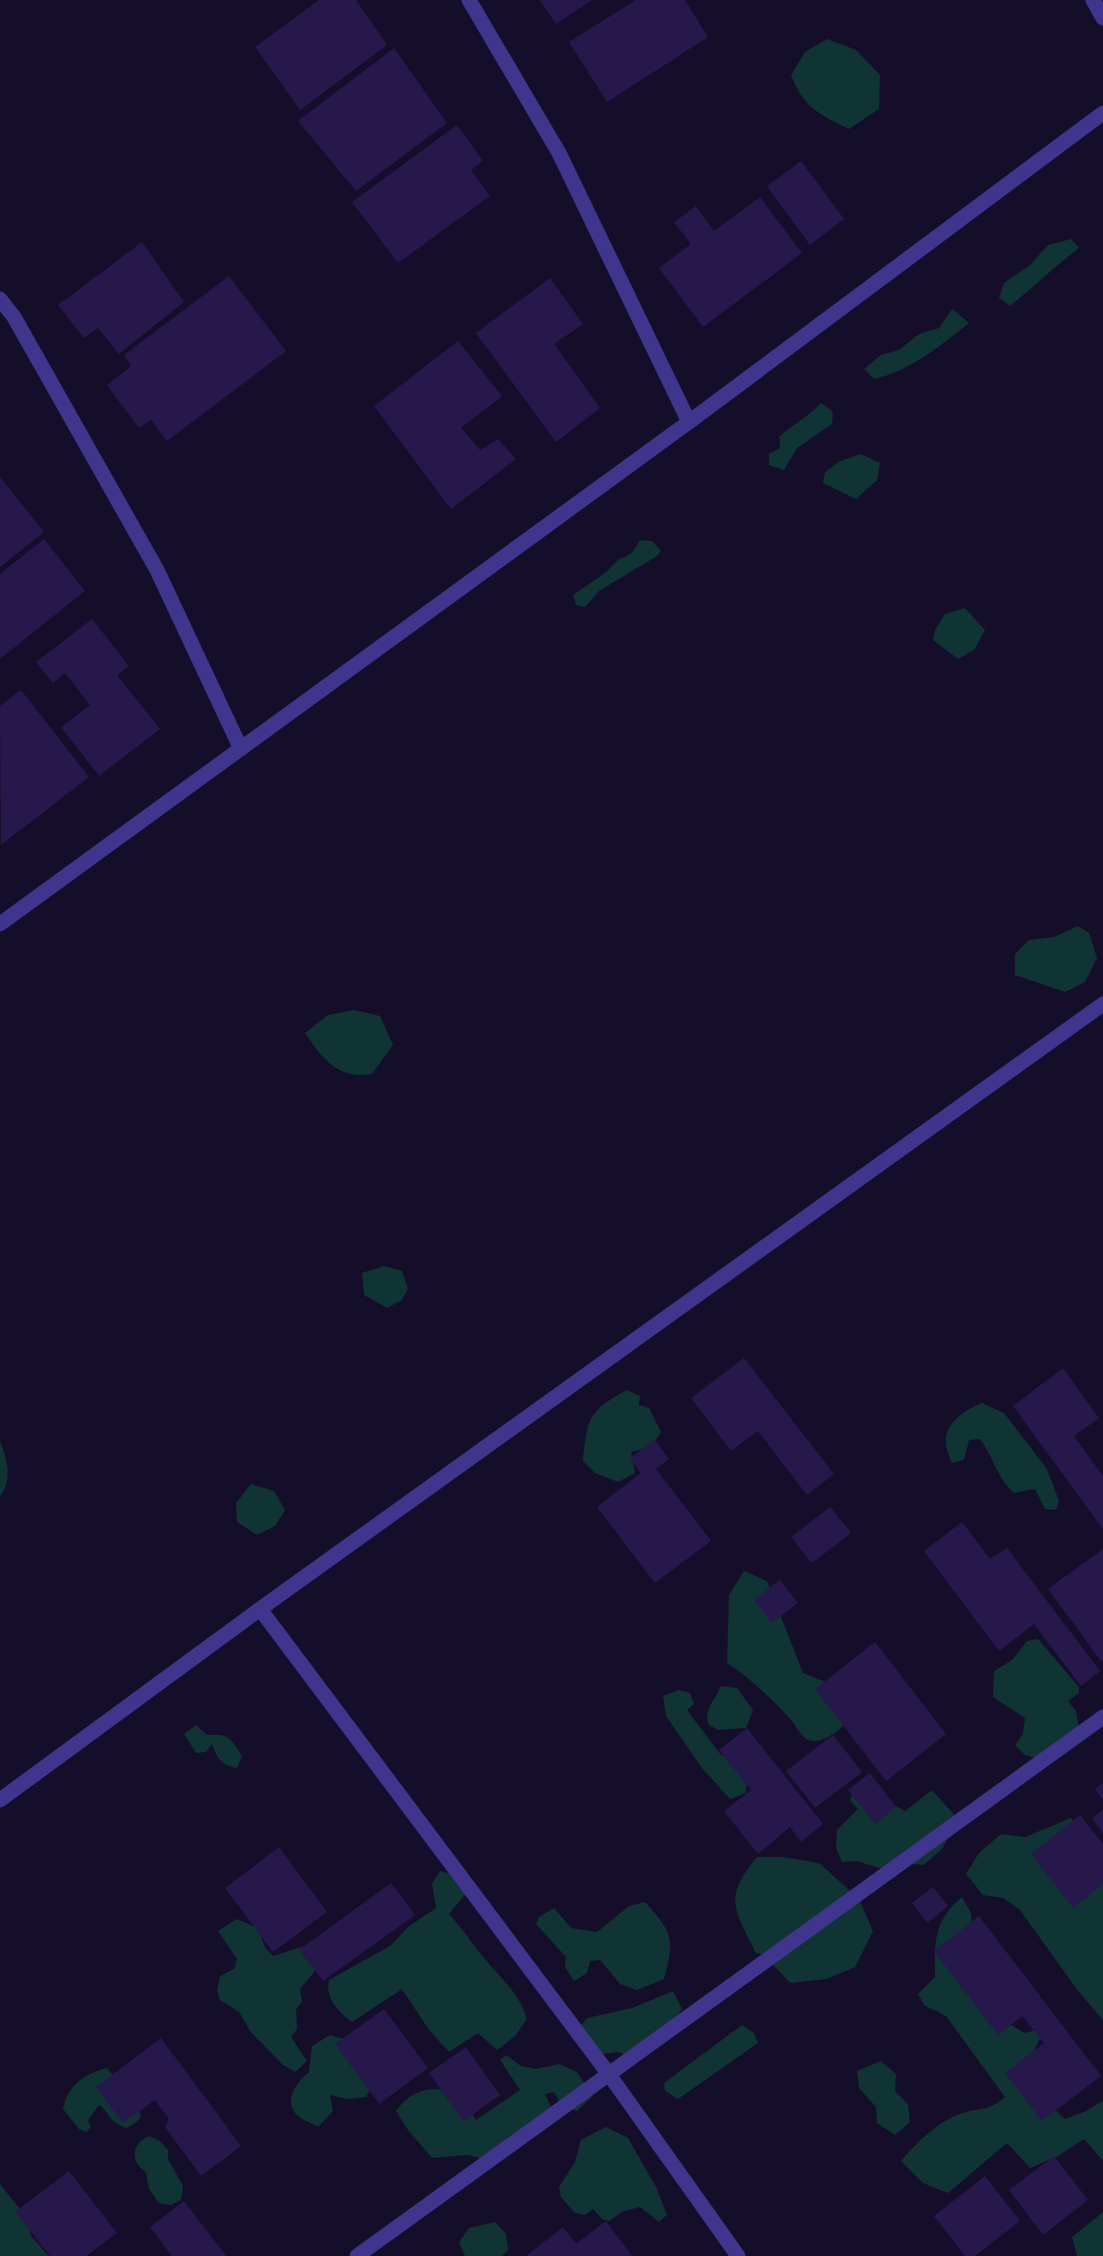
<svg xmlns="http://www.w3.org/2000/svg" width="1103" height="2256" font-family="'DejaVu Sans',sans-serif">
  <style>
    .green { fill: #103334 }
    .building { fill: #27184c }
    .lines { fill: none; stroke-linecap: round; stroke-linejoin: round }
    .minor { stroke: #3f358d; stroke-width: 15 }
  </style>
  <rect width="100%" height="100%" fill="#150e2a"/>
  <path class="green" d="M 827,39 L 856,50 L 880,75 L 879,109 L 849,129 C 819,114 804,108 791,75 L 805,52 Z
    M 1071,239 L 1079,248 C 1055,266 1034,287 1010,306 L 999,298 L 1004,283 L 1030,265 L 1048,245 Z
    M 952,309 L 969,323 C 942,345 908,372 874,379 L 864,369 L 881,355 L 899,350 L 919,334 L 939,328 Z
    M 821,403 L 833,412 L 832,424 L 797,448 L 784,470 L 769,465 L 769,454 L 780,448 L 779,437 C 793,424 808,417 821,403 Z
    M 861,454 L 880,463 L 877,480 L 856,499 L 823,483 L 825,472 L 840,461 Z
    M 640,540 L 652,541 L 661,551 L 657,556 L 599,591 L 585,607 L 576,605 L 573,595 L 605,573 L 618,560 L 632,553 Z
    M 965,608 L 985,630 L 974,650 L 958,659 L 933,640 L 935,630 L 945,614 Z
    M 1078,926 L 1089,933 L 1097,958 L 1085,982 L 1065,992 L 1015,975 L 1015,954 L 1029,940 L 1054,937 Z
    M 354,1010 L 380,1016 L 393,1045 L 372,1074 C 338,1080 322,1058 305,1033 L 328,1015 Z
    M 384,1266 L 402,1271 L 408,1289 L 402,1300 L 387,1308 L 364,1295 L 362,1273 Z
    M 627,1390 L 640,1396 L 639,1405 L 649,1408 L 661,1432 L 651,1447 L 631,1452 L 635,1473 L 618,1482 L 595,1473 L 583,1461 C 587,1418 588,1411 627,1390 Z
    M 982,1403 L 1004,1413 L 1024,1439 L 1047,1469 L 1059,1501 L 1056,1510 L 1045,1509 L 1035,1489 L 1014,1493 C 994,1474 995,1459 980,1439 L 969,1440 L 964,1460 L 952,1463 C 936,1433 953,1415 982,1403 Z
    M 0,1441 C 7,1459 13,1480 0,1496 Z
    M 251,1484 L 274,1491 L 285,1510 L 275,1526 L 257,1535 L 237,1522 L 236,1503 Z
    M 744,1571 L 767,1581 L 803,1673 L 826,1682 L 849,1721 C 839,1729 827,1742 813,1741 C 800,1739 798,1727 790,1719 C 772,1699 750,1678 727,1663 L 729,1595 Z
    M 1038,1639 L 1079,1687 L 1079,1693 L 1068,1701 L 1076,1711 L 1080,1734 L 1047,1761 L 1025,1755 L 1015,1745 L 1023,1734 L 1025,1718 L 993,1697 L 994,1671 L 1012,1660 L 1027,1641 Z
    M 721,1686 L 737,1688 L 753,1710 L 746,1728 L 718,1730 L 709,1725 C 702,1711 715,1701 721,1686 Z
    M 679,1690 L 690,1693 L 694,1704 L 687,1710 L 721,1755 L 736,1759 L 747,1771 L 746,1793 L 730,1799 L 702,1768 L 666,1716 L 663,1696 Z
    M 196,1725 L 207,1735 C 230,1734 230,1738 242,1756 L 237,1768 C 221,1765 217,1759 212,1744 L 206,1752 L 196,1753 L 184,1734 Z
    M 932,1790 L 958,1819 L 942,1849 L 924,1865 L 911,1864 L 898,1874 L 857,1861 L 842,1862 L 836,1848 L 837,1830 L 858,1809 L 850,1800 L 853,1793 L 867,1791 L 905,1811 Z
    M 1071,1818 L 1103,1852 L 1103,2020 L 1078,1991 L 1020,1910 L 1003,1898 L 983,1895 L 966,1874 L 979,1853 L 1001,1834 L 1025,1837 Z
    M 757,1857 L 783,1857 L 819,1863 L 859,1899 L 873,1931 L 855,1967 L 827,1979 L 790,1983 L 764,1955 L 756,1953 C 734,1909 723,1898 757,1857 Z
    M 440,1871 L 461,1876 L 468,1891 L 449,1914 C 462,1928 472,1943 484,1958 C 501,1979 519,1992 527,2019 L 515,2036 L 497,2050 L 478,2033 L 449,2052 L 429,2030 L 402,1989 L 352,2022 C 338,2011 325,1999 329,1980 L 390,1946 L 408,1927 L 436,1908 L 432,1884 Z
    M 962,1897 L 971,1913 L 972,1926 L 1010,2024 L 1024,2033 L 1036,2030 L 1041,2037 L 1033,2052 L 1051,2106 L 1065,2119 L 1084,2112 L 1103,2101 L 1103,2161 L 1084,2139 L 1058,2156 L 1030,2168 L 1007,2143 L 948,2193 L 923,2183 L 901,2161 C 918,2141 940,2119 966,2112 C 988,2106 984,2113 1005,2097 L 946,2016 L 924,2005 L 918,1994 L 935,1977 C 935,1940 933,1922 962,1897 Z
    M 645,1902 C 673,1933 675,1939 664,1979 L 637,1990 L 620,1984 L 600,1960 L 590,1961 L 587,1973 L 574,1981 L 565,1967 L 566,1957 L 536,1924 L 539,1917 L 554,1908 L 571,1928 L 597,1932 L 629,1906 Z
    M 237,1919 L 258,1928 L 265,1947 L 273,1956 L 314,1943 L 324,1960 L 300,1989 L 302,2002 L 296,2009 L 297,2029 L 291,2037 L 307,2061 L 295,2072 L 282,2064 L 250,2031 L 239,2012 L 220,2000 L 217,1990 L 220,1976 L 234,1969 L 237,1959 L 218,1931 Z
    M 673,1991 L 682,2009 L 663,2038 L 637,2060 L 618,2052 L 594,2055 L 576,2031 L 587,2018 L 632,2008 Z
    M 742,2025 L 754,2033 L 758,2043 L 678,2099 L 665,2091 L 664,2083 Z
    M 330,2035 L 348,2040 L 375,2082 L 366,2097 L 347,2099 L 330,2095 L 333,2111 L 318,2127 C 312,2123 301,2120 296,2114 C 283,2099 298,2081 309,2072 L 312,2046 Z
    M 506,2055 L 521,2066 L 536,2069 L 559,2064 L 577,2072 L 593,2096 L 577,2111 L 562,2106 L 554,2092 L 545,2094 L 551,2107 L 548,2122 L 510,2135 L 497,2158 L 483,2159 L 468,2155 L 432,2158 L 408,2130 L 396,2111 C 410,2090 435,2082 459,2096 C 466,2101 471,2113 476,2120 L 520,2090 L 500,2060 Z
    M 881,2061 L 896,2074 L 895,2091 L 908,2104 L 910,2122 L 895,2135 L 877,2123 L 876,2107 L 859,2088 L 857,2071 Z
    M 107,2068 L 137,2105 L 141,2116 L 137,2122 L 127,2128 C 107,2122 111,2113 99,2105 L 88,2120 L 91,2127 L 86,2132 L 79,2129 L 63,2109 C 68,2085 84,2074 107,2068 Z
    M 606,2127 L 628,2138 L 656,2187 L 667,2215 L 659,2222 L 640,2207 L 624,2211 L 609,2221 L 602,2219 L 593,2209 L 585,2215 L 575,2213 L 561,2197 L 559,2187 L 575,2162 L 581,2140 Z
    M 149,2136 L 160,2141 L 168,2150 L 168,2159 L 183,2186 L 181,2200 L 171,2205 L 159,2203 L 149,2189 L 146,2172 C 130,2162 131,2144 149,2136 Z
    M 0,2184 L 27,2218 L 31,2236 L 49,2256 L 0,2256 Z
    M 1103,2212 L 1103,2256 L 1077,2256 L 1072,2237 Z
    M 495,2222 L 506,2234 L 508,2250 L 502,2256 L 465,2256 L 459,2242 L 469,2228 Z"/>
  <path class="building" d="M 319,0 L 356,0 L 387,45 L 300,110 L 255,47 Z
    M 540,0 L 592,0 L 556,24 Z
    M 636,0 L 685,0 L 708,37 L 607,102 L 569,42 Z
    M 394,48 L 447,123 L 356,191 L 298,121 Z
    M 457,125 L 483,161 L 471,170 L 490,196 L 398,263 L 352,202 Z
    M 801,161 L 844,219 L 810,245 L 767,186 Z
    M 760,197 L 802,253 L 703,327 L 659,268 L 691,244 L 674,222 L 696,206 L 714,231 Z
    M 142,242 L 184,302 L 119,354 L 98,328 L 84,338 L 58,305 Z
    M 229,276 L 286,351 L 167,441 L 151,420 L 139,428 L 107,385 L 131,366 L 124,355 Z
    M 550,278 L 583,324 L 554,344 L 600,408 L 556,442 L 476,333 Z
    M 458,341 L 502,396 L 461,428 L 480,450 L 498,439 L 516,459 L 451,509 L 374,406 Z
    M 0,477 L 44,532 L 0,567 Z
    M 44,539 L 85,591 L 0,659 L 0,574 Z
    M 92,619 L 129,666 L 117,675 L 160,729 L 99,776 L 61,727 L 90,705 L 65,673 L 53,683 L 36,662 Z
    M 21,690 L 89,777 L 1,845 L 0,706 Z
    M 744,1358 L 834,1474 L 807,1495 L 758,1431 L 731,1451 L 691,1398 Z
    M 1063,1368 L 1099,1418 L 1074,1436 L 1103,1476 L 1103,1529 L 1013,1406 Z
    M 655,1440 L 669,1459 L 656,1469 L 711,1541 L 655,1583 L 597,1507 L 641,1473 L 630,1458 Z
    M 830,1507 L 851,1533 L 812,1563 L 791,1537 Z
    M 962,1522 L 990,1559 L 1007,1548 L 1100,1671 L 1081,1686 L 1034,1624 L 999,1651 L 924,1551 Z
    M 1103,1549 L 1103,1660 L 1101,1661 L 1048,1589 Z
    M 780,1580 L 798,1603 L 772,1623 L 754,1600 Z
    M 875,1642 L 946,1734 L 886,1781 L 815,1689 Z
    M 747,1728 L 823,1824 L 801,1842 L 790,1827 L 758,1854 L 724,1811 L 751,1790 L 719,1750 Z
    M 833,1735 L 862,1772 L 815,1808 L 786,1771 Z
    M 870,1773 L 896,1807 L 875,1824 L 848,1790 Z
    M 1103,1783 L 1103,1801 L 1095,1789 Z
    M 1103,1809 L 1103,1833 L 1092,1818 Z
    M 1080,1815 L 1103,1844 L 1103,1884 L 1073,1908 L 1031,1854 Z
    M 279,1847 L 327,1912 L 273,1952 L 225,1888 Z
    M 391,1883 L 415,1915 L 323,1981 L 299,1950 Z
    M 933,1887 L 948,1906 L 927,1923 L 912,1903 Z
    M 979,1916 L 1101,2076 L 1042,2121 L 1005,2073 L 1044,2043 L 1022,2016 L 998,2035 L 934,1951 Z
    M 384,2009 L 428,2068 L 379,2104 L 335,2044 Z
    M 161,2038 L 241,2146 L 201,2176 L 165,2127 L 169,2119 L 155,2100 L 123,2123 L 96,2087 Z
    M 466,2047 L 500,2095 L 463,2121 L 429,2073 Z
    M 1054,2156 L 1088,2200 L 1043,2235 L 1009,2190 Z
    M 69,2171 L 117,2233 L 86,2256 L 50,2256 L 15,2212 Z
    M 985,2176 L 1020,2221 L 975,2256 L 965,2256 L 934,2216 Z
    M 184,2201 L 226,2256 L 172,2256 L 150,2227 Z
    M 606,2221 L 632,2256 L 526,2256 L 563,2227 L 576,2244 Z"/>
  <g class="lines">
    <path class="minor" d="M 469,0 L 559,153 L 689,422
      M 1093,0 L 1103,18
      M 0,299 L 14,317 L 157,570 L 241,749
      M 0,924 L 689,422 L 1103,113
      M 260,1609 L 608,2073 L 738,2256
      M 0,1800 L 260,1609 L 1103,1004
      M 357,2256 L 1103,1717"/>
  </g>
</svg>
